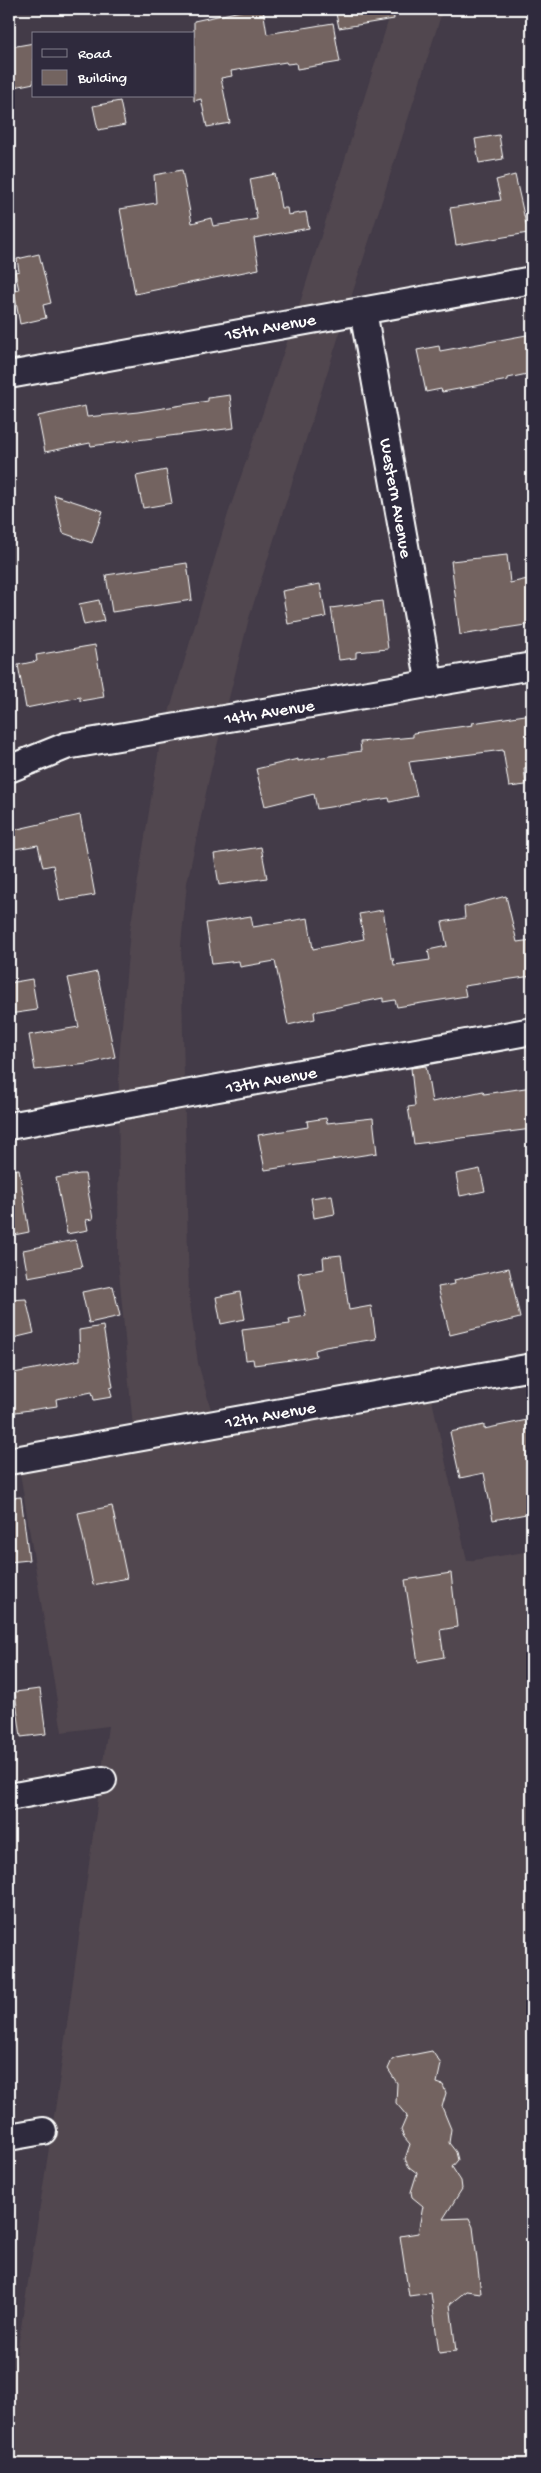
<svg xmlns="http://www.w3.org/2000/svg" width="541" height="2473" font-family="'Gochi Hand',sans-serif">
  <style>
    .built { fill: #51474f }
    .building { fill: #736460; stroke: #fff }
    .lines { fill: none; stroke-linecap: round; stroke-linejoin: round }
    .minor-casing { stroke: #fff; stroke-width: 30 }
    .minor { stroke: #2f2a3d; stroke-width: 26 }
    .labels { text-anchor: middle; stroke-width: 4; stroke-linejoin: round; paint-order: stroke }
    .street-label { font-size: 18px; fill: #fff; stroke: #2f2a3d }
  </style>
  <rect width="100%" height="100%" fill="#433b48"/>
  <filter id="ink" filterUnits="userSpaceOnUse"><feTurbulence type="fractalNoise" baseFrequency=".02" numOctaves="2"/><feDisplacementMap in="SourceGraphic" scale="10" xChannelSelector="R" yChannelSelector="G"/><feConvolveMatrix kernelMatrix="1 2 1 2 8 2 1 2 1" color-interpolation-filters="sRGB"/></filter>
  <g filter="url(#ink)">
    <path class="built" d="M 392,9 L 443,9 L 249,618 L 210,774 L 187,883 L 181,945 L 189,1296 L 198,1363 L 215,1424 L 429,1386 L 467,1561 L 532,1551 L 532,2464 L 9,2464 L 9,2404 L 57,2097 L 108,1726 L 62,1732 L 18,1460 L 134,1439 L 118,1260 L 119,1060 L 130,930 L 160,743 L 228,514 L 294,322 Z"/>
    <path class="building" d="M 250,9 L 263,9 L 267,34 L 333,23 L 340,62 L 297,69 L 296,63 L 287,64 L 286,62 L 231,71 L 232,76 L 221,78 L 230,123 L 207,127 L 201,99 L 194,101 L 194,21 Z
      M 335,9 L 393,9 L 394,19 L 339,28 Z
      M 34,43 L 34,83 L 9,88 L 9,60 L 13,59 L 11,47 Z
      M 120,101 L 125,125 L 98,130 L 93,106 Z
      M 499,135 L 503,159 L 479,163 L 475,139 Z
      M 182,170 L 192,223 L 211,218 L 213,226 L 257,219 L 250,179 L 275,174 L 281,208 L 287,208 L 288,215 L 306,212 L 309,228 L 254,238 L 259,269 L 135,294 L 120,209 L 156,203 L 154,175 Z
      M 515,175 L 528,233 L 456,245 L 450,208 L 501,200 L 496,180 Z
      M 39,254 L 51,303 L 43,305 L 46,318 L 20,324 L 14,291 L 19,290 L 15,272 L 19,271 L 17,259 Z
      M 532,334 L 532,373 L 508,378 L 508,380 L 442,392 L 441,389 L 426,392 L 417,350 L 439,346 L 440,351 Z
      M 230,395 L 234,428 L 129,441 L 129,439 L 128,441 L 91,446 L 90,443 L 45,452 L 38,416 L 85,406 L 87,417 L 138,412 L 208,401 L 208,398 Z
      M 166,470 L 172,503 L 143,508 L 136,476 Z
      M 54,495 L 103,511 L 92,543 L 63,533 Z
      M 507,555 L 510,583 L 532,578 L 532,624 L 460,635 L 451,561 Z
      M 187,563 L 192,600 L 112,612 L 106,575 Z
      M 320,584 L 326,617 L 288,624 L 282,591 Z
      M 99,600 L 104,621 L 84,625 L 79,604 Z
      M 382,601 L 388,649 L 356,652 L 356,658 L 339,660 L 331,608 Z
      M 95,645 L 104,697 L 80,701 L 80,697 L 26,708 L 18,665 L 37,661 L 36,655 Z
      M 532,714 L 532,767 L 524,768 L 526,785 L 509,787 L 503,750 L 409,762 L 417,796 L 390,802 L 389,798 L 317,809 L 314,794 L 265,806 L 256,769 L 298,759 L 298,761 L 361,751 L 360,742 L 413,737 L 413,733 L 473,725 L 472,723 Z
      M 80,815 L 95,895 L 60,901 L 53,865 L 43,867 L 38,845 L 9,850 L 9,831 Z
      M 261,847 L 267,878 L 219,885 L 214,854 Z
      M 506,896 L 517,942 L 532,940 L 532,976 L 464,986 L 466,996 L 397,1007 L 395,1000 L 383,1002 L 383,998 L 314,1012 L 315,1019 L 288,1025 L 275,961 L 240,967 L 239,961 L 212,964 L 206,923 L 251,916 L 253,927 L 308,918 L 313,949 L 364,939 L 359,914 L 383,910 L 391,958 L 393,958 L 394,965 L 430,960 L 428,950 L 447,946 L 442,922 L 465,918 L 464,907 Z
      M 97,972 L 115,1057 L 87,1064 L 35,1070 L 29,1035 L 79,1027 L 68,978 Z
      M 32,979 L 37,1010 L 9,1014 L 9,983 Z
      M 426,1066 L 432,1102 L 483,1091 L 484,1094 L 532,1087 L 532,1129 L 414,1144 L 408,1107 L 415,1106 L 411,1068 Z
      M 326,1118 L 327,1123 L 373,1118 L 377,1153 L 265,1170 L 258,1135 L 308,1127 L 307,1121 Z
      M 19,1169 L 29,1232 L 9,1236 L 9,1170 Z
      M 480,1169 L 485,1191 L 460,1196 L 456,1174 Z
      M 80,1174 L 85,1174 L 93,1219 L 86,1220 L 88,1230 L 67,1234 L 56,1178 Z
      M 332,1195 L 335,1214 L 314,1218 L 311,1198 Z
      M 75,1240 L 82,1267 L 28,1277 L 23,1250 Z
      M 341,1255 L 349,1310 L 371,1306 L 376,1339 L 325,1347 L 315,1350 L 316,1356 L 306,1358 L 254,1365 L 253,1359 L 246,1360 L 242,1330 L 290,1324 L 289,1319 L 306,1316 L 298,1273 L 324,1269 L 323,1257 Z
      M 509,1268 L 520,1318 L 450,1335 L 438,1287 L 455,1284 L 454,1280 Z
      M 113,1286 L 120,1316 L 89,1323 L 82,1292 Z
      M 240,1292 L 245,1319 L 221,1324 L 216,1297 Z
      M 26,1299 L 34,1333 L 9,1339 L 9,1300 Z
      M 103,1326 L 113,1387 L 110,1388 L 112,1397 L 94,1400 L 92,1392 L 56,1399 L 57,1406 L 9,1413 L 9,1374 L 80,1360 L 79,1330 Z
      M 532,1419 L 532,1513 L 493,1520 L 484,1473 L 460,1478 L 450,1432 L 484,1425 L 484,1429 Z
      M 21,1497 L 29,1560 L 9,1562 L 9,1498 Z
      M 112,1506 L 127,1578 L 93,1585 L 78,1513 Z
      M 451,1573 L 457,1627 L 440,1630 L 444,1657 L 418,1662 L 405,1580 Z
      M 40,1689 L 46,1734 L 21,1737 L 15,1692 Z
      M 432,2051 L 441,2064 L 437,2083 L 443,2085 L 446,2093 L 442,2107 L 451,2129 L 449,2143 L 456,2152 L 458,2160 L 452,2167 L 461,2181 L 462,2189 L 443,2219 L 469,2218 L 473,2227 L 481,2293 L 466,2291 L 450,2304 L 456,2351 L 439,2353 L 431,2293 L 409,2296 L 400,2236 L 418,2233 L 423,2206 L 412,2197 L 411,2192 L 417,2173 L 409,2167 L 405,2159 L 410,2144 L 404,2137 L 401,2130 L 407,2116 L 396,2103 L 397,2083 L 388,2069 L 392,2060 L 396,2058 Z"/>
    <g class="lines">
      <g class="minor-casing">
        <path id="minor" d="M 363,311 L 430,685
          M 9,375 L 532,280
          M 9,769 L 66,746 L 532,666
          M 9,1126 L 532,1031
          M 9,1461 L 532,1367
          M 9,1797 L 103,1780
          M 9,2137 L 43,2131"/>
      </g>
      <use href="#minor" class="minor"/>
    </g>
  </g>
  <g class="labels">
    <g class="street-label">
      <text transform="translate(270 326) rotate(-10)" y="6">15th Avenue</text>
      <text transform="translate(397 498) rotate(80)" y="6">Western Avenue</text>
      <text transform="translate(269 711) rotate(-9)" y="6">14th Avenue</text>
      <text transform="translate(271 1079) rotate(-10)" y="6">13th Avenue</text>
      <text transform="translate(270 1414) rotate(-10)" y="6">12th Avenue</text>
    </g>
  </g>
  <rect width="541" height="2473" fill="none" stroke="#2f2a3d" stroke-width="30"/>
  <rect x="15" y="15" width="511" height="2443" fill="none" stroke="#fff" stroke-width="2" filter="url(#ink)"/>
  <rect x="32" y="32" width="162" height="65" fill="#2f2a3d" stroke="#827f8b"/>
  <rect x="42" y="49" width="25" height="8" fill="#2f2a3d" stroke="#827f8b"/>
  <text x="78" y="58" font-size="15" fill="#ffffff">Road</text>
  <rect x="42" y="70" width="25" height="15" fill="#736460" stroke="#827f8b"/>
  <text x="78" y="82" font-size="15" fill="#ffffff">Building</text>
</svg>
